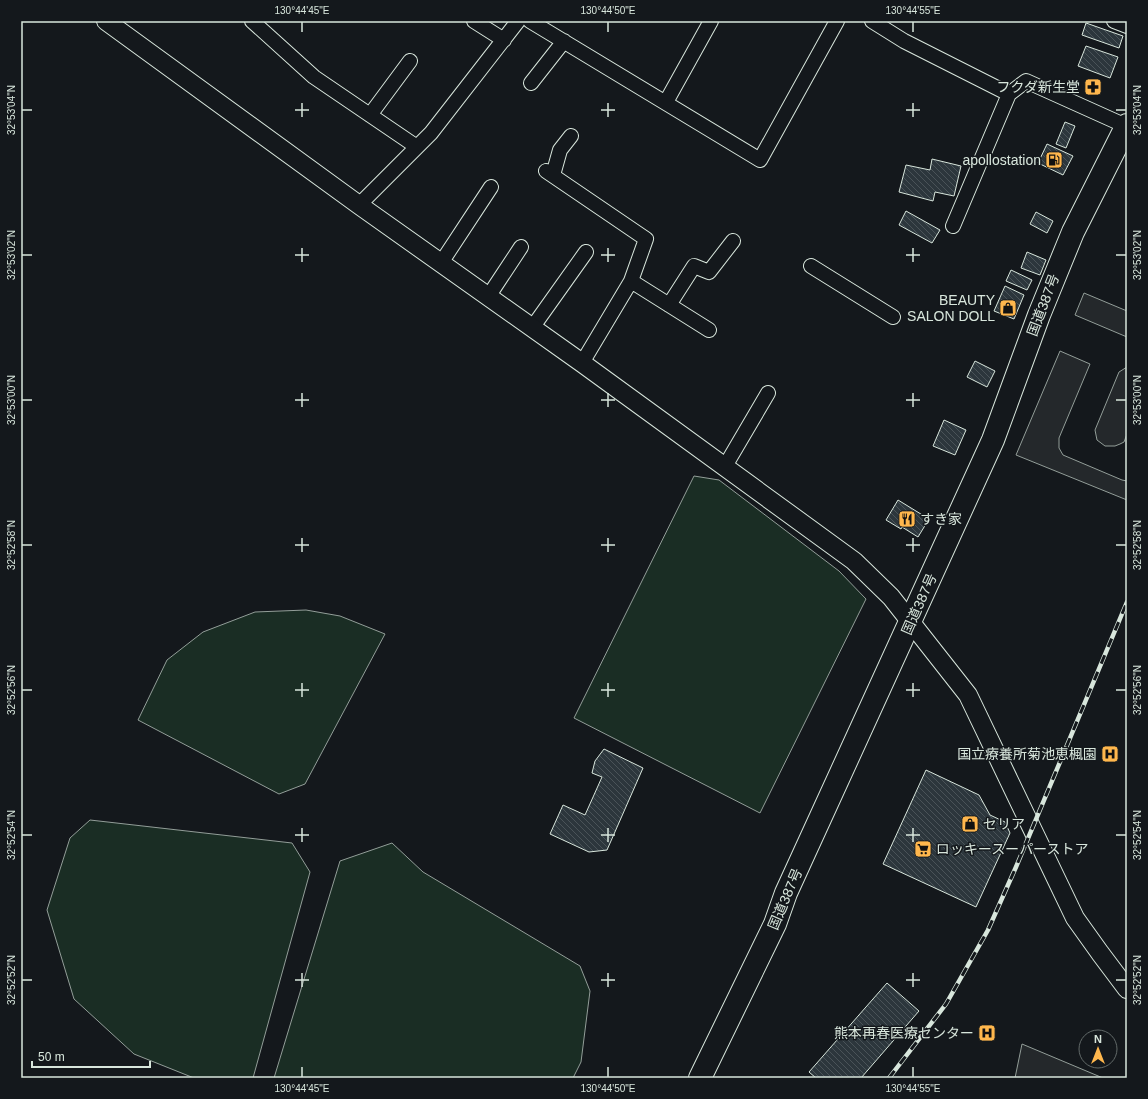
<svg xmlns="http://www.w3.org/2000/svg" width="1148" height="1099" font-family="Arial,'Noto Sans JP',sans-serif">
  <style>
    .garden { fill: #1a2d24; stroke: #939e99 }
    .parking { fill: #24282b; stroke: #939e99 }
    .building { fill: url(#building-back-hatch); stroke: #d8e6dc }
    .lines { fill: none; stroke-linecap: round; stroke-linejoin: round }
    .minor-casing { stroke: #d8e6dc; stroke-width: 16 }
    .tertiary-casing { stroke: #d8e6dc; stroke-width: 20 }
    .trunk-casing { stroke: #d8e6dc; stroke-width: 24 }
    .minor { stroke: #14181c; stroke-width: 14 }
    .tertiary { stroke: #14181c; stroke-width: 18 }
    .trunk { stroke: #14181c; stroke-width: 22 }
    .rail-casing { stroke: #d8e6dc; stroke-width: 4.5 }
    .rail { stroke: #14181c; stroke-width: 3; stroke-dasharray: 9; stroke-linecap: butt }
    .ticks { fill: none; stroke: #d8e6dc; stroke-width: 1.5 }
    .labels { text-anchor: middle; stroke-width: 3; stroke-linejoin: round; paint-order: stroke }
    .poi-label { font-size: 14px; fill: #d8e6dc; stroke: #14181c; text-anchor: end }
    .street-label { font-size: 14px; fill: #d8e6dc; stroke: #14181c }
    .neatline { fill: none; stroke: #d8e6dc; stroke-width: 1.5 }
    .ticks-label { font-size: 10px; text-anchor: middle; fill: #d8e6dc }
  </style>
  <defs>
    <pattern id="building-back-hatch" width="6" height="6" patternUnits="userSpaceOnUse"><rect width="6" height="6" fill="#2c363c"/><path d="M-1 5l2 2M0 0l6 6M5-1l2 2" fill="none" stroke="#4a5358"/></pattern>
  </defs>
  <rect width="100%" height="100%" fill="#14181c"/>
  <path class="garden" d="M 694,476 L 719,480 L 839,571 L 866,599 L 760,813 L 574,718 Z
    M 306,610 L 340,616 L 385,634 L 305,784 L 279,794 L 138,720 L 167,660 L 203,632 L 255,612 Z
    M 90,820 L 292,843 L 310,872 L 253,1078 L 194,1078 L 134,1054 L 74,999 L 47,910 L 70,838 Z
    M 392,843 L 423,872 L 580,966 L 590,991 L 581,1062 L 573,1078 L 274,1078 L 340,861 Z"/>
  <path class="parking" d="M 1084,293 L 1127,311 L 1127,337 L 1075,315 Z
    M 1060,351 L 1090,364 L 1059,438 L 1059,448 L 1063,455 L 1122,480 L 1127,481 L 1127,500 L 1016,455 Z
    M 1127,367 L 1127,434 L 1124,442 L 1120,444 L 1115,446 L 1105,446 L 1097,440 L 1095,430 L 1119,372 Z
    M 1022,1044 L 1103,1078 L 1015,1078 Z"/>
  <path class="building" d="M 1086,23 L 1123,36 L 1119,48 L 1082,35 Z
    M 1086,46 L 1118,57 L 1110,78 L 1078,66 Z
    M 1065,122 L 1075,126 L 1066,148 L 1056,144 Z
    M 1047,144 L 1073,156 L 1063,175 L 1038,163 Z
    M 932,159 L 961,166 L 954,196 L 935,192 L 933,201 L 899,192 L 906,165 L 930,170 Z
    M 906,211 L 940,230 L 932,243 L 899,225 Z
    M 1036,212 L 1053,221 L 1047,233 L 1030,224 Z
    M 1027,252 L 1046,260 L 1040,275 L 1021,268 Z
    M 1011,270 L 1032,280 L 1027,290 L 1006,281 Z
    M 1005,286 L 1024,295 L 1014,319 L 994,311 Z
    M 975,361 L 995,371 L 987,387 L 967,377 Z
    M 944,420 L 966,430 L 955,455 L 933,446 Z
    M 898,500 L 929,519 L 918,537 L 902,527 L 901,529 L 886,520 Z
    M 604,749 L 643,768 L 607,850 L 589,852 L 550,834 L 563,805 L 585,815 L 602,777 L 592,773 L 595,761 Z
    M 926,770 L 979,795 L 990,815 L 1005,822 L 1010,833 L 976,907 L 883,864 Z
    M 887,983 L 919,1011 L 861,1078 L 816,1078 L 809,1072 Z"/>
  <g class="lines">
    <g class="minor-casing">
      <path id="minor" d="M 252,21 L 314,77 L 417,147
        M 474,21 L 504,40
        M 530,21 L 760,160 L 837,21
        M 872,21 L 904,41 L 1009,94 L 1026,81 L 1126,126
        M 1114,21 L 1127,26
        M 531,83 L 564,41
        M 666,102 L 711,21
        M 370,115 L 410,61
        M 546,171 L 646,239 L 631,281 L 582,363
        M 553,175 L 560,150 L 571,136
        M 359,205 L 431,133 L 518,21
        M 953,226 L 1009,94
        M 441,263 L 491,187
        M 811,266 L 893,317
        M 631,281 L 709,330
        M 488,297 L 521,247
        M 669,305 L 694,266 L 709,272 L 733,241
        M 532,328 L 586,252
        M 724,468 L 768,393"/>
    </g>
    <g class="tertiary-casing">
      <path id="tertiary" d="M 106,21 L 359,205 L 582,363 L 854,561 L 891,597 L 968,695 L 1075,918 L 1100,953 L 1127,989"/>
    </g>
    <g class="trunk-casing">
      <path id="trunk" d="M 700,1078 L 775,924 L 786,893 L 993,440 L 1039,315 L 1073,232 L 1127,125"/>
    </g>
    <use href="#minor" class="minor"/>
    <use href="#tertiary" class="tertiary"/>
    <use href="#trunk" class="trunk"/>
    <g class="rail-casing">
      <path id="rail" d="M 889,1078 L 946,1004 L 988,930 L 1016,867 L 1127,602"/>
    </g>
    <use href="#rail" class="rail"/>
  </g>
  <path class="ticks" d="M 302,22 L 302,32M 608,22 L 608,32M 913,22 L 913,32M 302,103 L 302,117M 608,103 L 608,117M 913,103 L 913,117M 22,110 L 32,110M 295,110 L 309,110M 601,110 L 615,110M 906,110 L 920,110M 1116,110 L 1126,110M 302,248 L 302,262M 608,248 L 608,262M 913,248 L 913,262M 22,255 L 32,255M 295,255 L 309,255M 601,255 L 615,255M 906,255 L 920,255M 1116,255 L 1126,255M 302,393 L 302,407M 608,393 L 608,407M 913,393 L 913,407M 22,400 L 32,400M 295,400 L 309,400M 601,400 L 615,400M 906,400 L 920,400M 1116,400 L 1126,400M 302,538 L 302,552M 608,538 L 608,552M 913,538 L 913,552M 22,545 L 32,545M 295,545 L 309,545M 601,545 L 615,545M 906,545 L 920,545M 1116,545 L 1126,545M 302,683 L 302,697M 608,683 L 608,697M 913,683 L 913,697M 22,690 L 32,690M 295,690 L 309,690M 601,690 L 615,690M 906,690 L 920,690M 1116,690 L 1126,690M 302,828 L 302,842M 608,828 L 608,842M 913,828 L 913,842M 22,835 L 32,835M 295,835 L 309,835M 601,835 L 615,835M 906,835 L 920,835M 1116,835 L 1126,835M 302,973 L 302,987M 608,973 L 608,987M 913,973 L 913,987M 22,980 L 32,980M 295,980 L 309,980M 601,980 L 615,980M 906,980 L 920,980M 1116,980 L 1126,980M 302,1067 L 302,1077M 608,1067 L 608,1077M 913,1067 L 913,1077"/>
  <defs>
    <g id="pharmacy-square" transform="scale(0.9)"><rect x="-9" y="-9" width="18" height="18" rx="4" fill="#ffb74d" stroke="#14181c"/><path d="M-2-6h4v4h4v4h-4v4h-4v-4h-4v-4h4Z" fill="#111"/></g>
    <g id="fuel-square" transform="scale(0.9)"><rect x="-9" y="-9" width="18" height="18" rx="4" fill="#ffb74d" stroke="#14181c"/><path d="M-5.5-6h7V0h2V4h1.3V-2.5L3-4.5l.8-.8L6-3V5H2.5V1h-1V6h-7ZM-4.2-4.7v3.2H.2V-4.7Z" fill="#111"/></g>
    <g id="shop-square" transform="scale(0.9)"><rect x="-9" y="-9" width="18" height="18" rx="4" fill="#ffb74d" stroke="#14181c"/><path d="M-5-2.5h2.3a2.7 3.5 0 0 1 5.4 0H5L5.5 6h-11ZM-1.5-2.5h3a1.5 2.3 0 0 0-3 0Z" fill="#111"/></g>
    <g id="restaurant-square" transform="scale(0.9)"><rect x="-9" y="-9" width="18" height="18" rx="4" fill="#ffb74d" stroke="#14181c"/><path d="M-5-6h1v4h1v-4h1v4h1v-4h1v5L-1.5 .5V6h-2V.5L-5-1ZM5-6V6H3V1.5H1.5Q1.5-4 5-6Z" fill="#111"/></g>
    <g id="hospital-square" transform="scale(0.9)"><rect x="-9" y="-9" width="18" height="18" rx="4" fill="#ffb74d" stroke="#14181c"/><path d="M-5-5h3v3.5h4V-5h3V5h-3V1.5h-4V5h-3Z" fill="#111"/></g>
    <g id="supermarket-square" transform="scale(0.9)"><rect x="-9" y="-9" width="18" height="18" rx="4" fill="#ffb74d" stroke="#14181c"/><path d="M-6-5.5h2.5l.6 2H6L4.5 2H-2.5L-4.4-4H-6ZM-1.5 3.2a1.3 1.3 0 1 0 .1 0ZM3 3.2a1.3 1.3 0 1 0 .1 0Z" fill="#111"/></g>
  </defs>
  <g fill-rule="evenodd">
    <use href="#pharmacy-square" x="1093" y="87"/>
    <use href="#fuel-square" x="1054" y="160"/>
    <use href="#shop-square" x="1008" y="308"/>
    <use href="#restaurant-square" x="907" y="519"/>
    <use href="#hospital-square" x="1110" y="754"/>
    <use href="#shop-square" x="970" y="824"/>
    <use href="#supermarket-square" x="923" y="849"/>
    <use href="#hospital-square" x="987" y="1033"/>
  </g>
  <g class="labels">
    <g class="poi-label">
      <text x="1080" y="92">フクダ新生堂</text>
      <text x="1041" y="165">apollostation</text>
      <text x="995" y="305">BEAUTY<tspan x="995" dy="16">SALON DOLL</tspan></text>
      <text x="920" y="524" text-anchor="start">すき家</text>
      <text x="1097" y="759">国立療養所菊池恵楓園</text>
      <text x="983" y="829" text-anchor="start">セリア</text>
      <text x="936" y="854" text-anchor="start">ロッキースーパーストア</text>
      <text x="974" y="1038">熊本再春医療センター</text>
    </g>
    <g class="street-label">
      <text transform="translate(1043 305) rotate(-69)" y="5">国道387号</text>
      <text transform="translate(919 604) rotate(-66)" y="5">国道387号</text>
      <text transform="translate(785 899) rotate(-67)" y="5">国道387号</text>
    </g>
  </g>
  <rect width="1148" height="1099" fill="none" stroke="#14181c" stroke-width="44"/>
  <g transform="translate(1098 1049)"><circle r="19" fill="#14181c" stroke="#626a69"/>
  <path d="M0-3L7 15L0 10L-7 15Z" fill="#ffb74d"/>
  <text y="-6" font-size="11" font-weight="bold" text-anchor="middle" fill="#d8e6dc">N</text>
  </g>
  <path d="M32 1061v6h118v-6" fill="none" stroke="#d8e6dc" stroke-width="2"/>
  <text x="38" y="1061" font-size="12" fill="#d8e6dc" stroke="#14181c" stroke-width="3" paint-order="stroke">50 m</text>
  <rect x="22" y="22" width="1104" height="1055" class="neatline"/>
  <g class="ticks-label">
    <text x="302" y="14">130°44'45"E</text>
    <text x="608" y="14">130°44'50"E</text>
    <text x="913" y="14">130°44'55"E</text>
    <text transform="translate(11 110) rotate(-90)" y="4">32°53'04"N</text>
    <text transform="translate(1137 110) rotate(-90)" y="4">32°53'04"N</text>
    <text transform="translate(11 255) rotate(-90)" y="4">32°53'02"N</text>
    <text transform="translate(1137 255) rotate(-90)" y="4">32°53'02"N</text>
    <text transform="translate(11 400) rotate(-90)" y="4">32°53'00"N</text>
    <text transform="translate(1137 400) rotate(-90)" y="4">32°53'00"N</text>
    <text transform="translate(11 545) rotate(-90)" y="4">32°52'58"N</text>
    <text transform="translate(1137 545) rotate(-90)" y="4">32°52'58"N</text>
    <text transform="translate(11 690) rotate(-90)" y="4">32°52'56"N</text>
    <text transform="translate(1137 690) rotate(-90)" y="4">32°52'56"N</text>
    <text transform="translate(11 835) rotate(-90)" y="4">32°52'54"N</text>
    <text transform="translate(1137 835) rotate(-90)" y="4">32°52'54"N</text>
    <text transform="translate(11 980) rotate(-90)" y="4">32°52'52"N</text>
    <text transform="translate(1137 980) rotate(-90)" y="4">32°52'52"N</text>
    <text x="302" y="1092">130°44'45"E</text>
    <text x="608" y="1092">130°44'50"E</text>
    <text x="913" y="1092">130°44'55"E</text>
  </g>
</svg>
